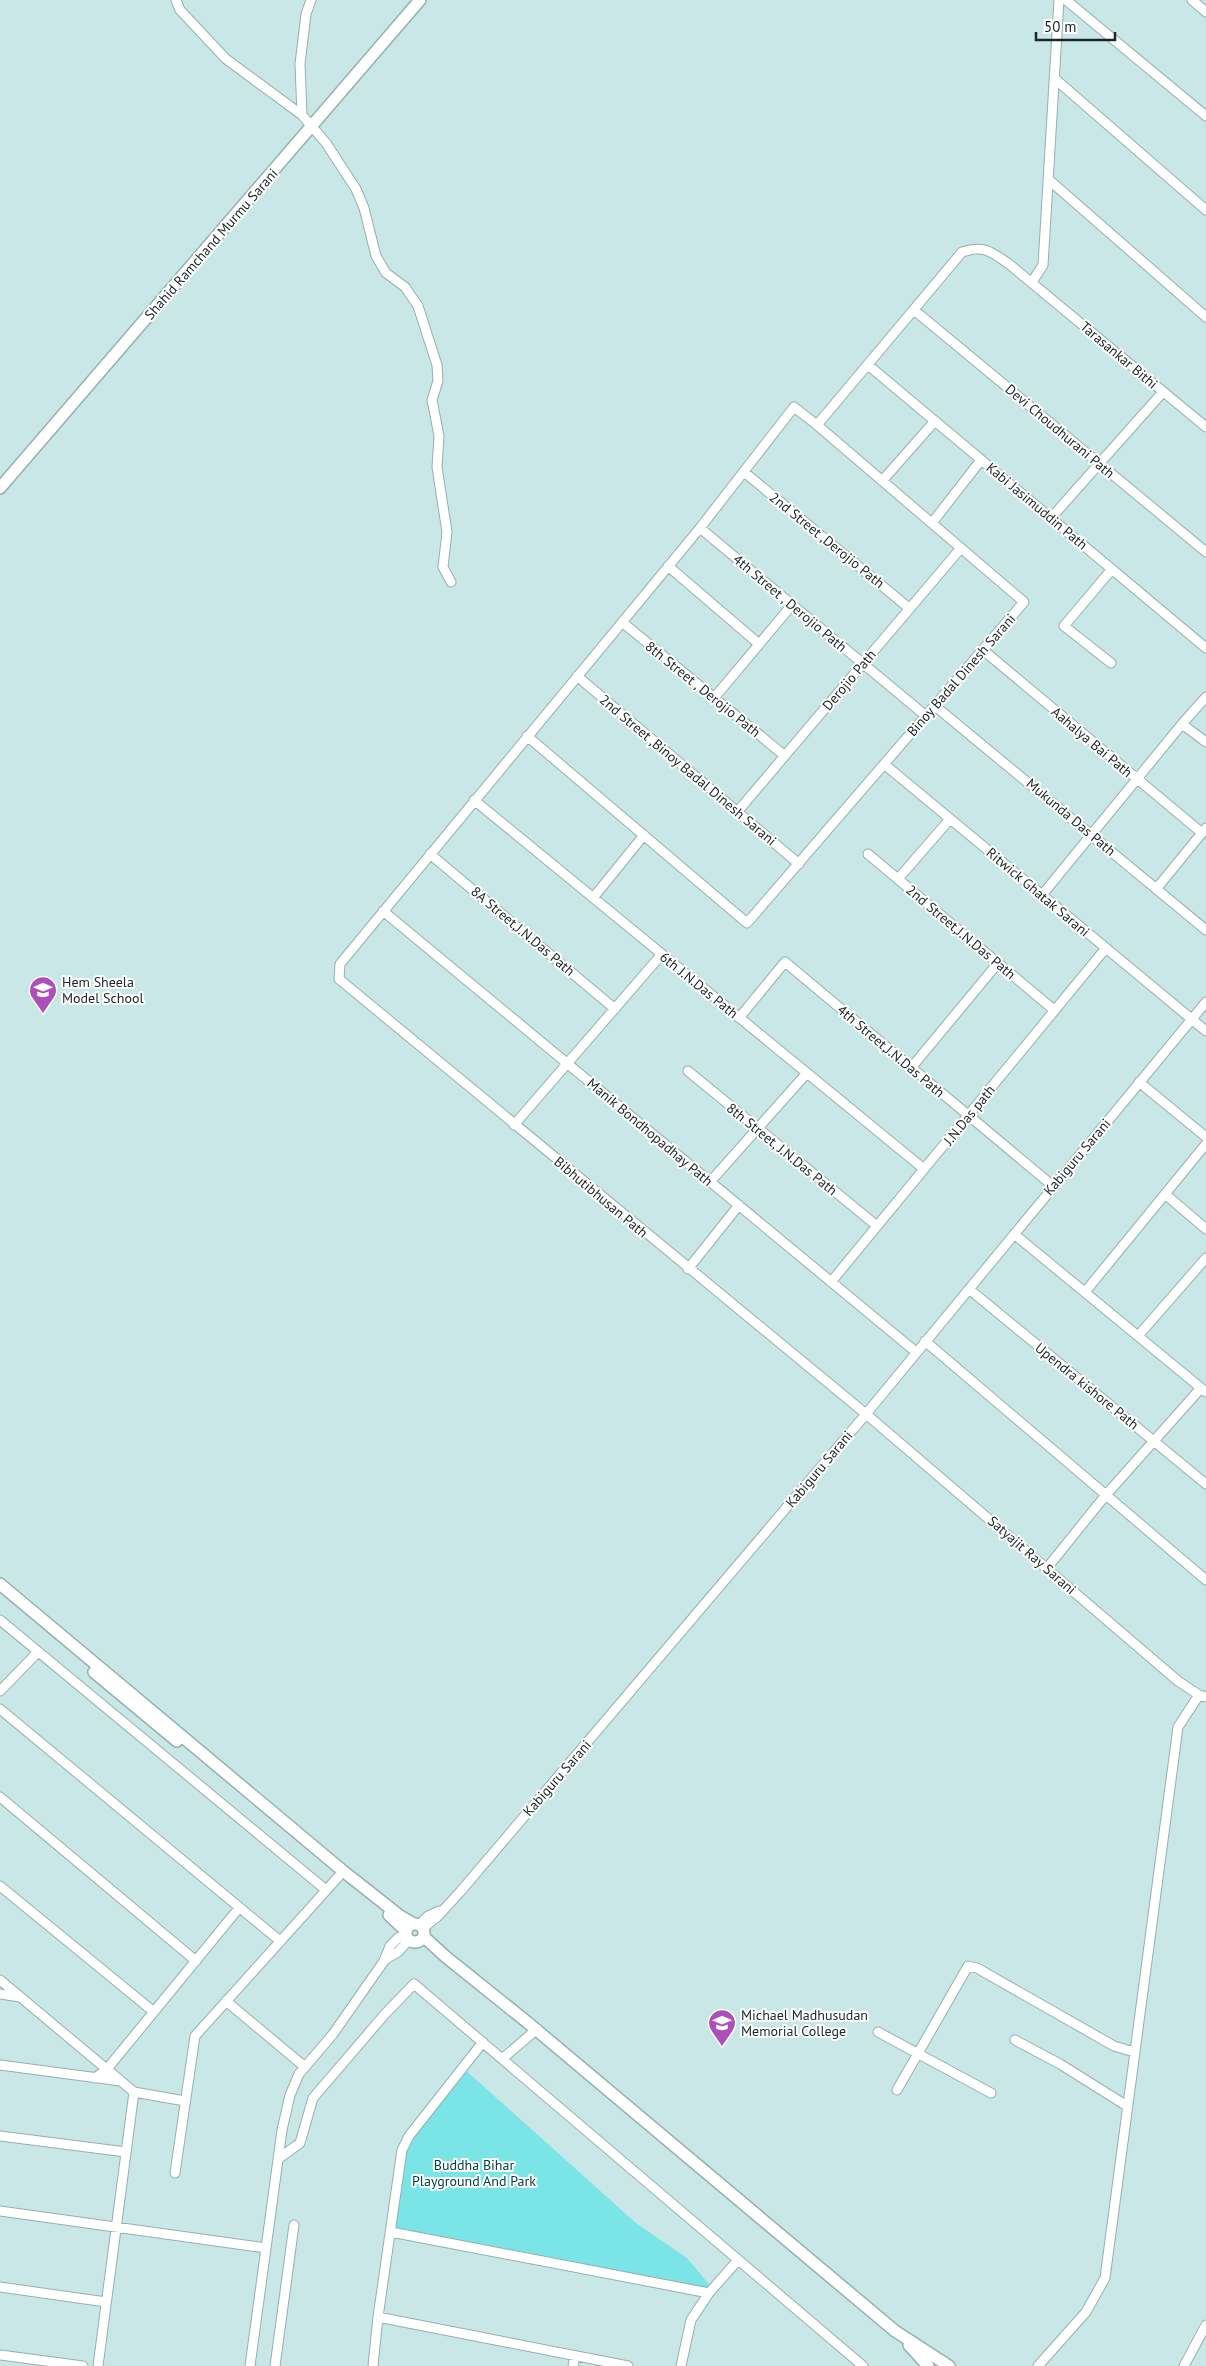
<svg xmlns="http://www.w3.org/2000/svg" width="1206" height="2366" font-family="'PT Sans',sans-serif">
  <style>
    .green { fill: #7be4e6 }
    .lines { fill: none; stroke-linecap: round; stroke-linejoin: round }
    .street-casing { stroke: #94b0b0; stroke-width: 11 }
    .secondary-casing { stroke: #94b0b0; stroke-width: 14 }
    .street { stroke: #fff; stroke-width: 9 }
    .secondary { stroke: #fff; stroke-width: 11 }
    .labels { text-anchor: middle; stroke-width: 4; stroke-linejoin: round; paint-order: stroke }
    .street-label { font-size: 14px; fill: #1b2626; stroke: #fff }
    .poi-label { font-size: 14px; fill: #1b2626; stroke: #fff; text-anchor: start }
    .park-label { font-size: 14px; fill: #004041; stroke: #fff }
  </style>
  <rect width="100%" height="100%" fill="#cae7e7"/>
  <path class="green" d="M 463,2068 L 636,2223 L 687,2258 L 713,2289 L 708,2290 L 395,2230 L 407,2140 Z"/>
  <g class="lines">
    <g class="street-casing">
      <path id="street" d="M 176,0 L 180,10 L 226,59 L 302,115
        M 311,0 L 306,14 L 300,64 L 302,115 L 326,143 L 356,189 L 364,208 L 376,256 L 386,273 L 405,287 L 418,306 L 437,365 L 438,381 L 432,400 L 439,436 L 437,467 L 447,532 L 443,567 L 451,582
        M 1066,0 L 1206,116
        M 1192,0 L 1206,12
        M 1054,78 L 1206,210
        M 1048,179 L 1206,317
        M 1032,282 L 1043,265 L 1059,0
        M 914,310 L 1206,552
        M 868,365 L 1206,648
        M 817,425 L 794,407 L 700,528 L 340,964 L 339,979 L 866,1414 L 1178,1681 L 1199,1695 L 1206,1697
        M 744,472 L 909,608
        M 882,481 L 935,421
        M 1051,518 L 1163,392
        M 932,523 L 981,460
        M 700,528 L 926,716
        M 668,566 L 759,644
        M 622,622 L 785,756
        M 983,650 L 1202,833
        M 1111,663 L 1064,626 L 1112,569
        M 577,676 L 799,864
        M 714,698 L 792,605
        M 935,706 L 1206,930
        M 1182,724 L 1206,742
        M 527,736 L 747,923 L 1024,602 L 817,425 L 962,252 C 984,245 990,251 1009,264 L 1206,427
        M 884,764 L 1206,1031
        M 474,800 L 924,1169
        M 738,811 L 961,548
        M 430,854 L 615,1009
        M 868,854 L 1054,1010
        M 898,879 L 950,819
        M 1157,888 L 1206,828
        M 1042,895 L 1182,724 L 1206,697
        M 593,898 L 644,835
        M 383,911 L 916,1352
        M 739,1018 L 785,962 L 1053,1186
        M 911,1068 L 998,963
        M 688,1071 L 877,1226
        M 1139,1082 L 1206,1137
        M 514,1125 L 662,954
        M 710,1182 L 807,1073
        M 1165,1194 L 1206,1229
        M 1014,1234 L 1206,1392
        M 688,1269 L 739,1205
        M 831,1282 L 1106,948
        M 969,1289 L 1206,1484
        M 1085,1292 L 1206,1144
        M 1138,1336 L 1206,1258
        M 925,1341 L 1206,1580
        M 1047,1568 L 1105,1496 L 1201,1388
        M 0,1620 L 326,1890
        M 0,1691 L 38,1652
        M 0,1709 L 280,1941
        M 0,1797 L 196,1961
        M 0,1886 L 154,2012
        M 419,1925 L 428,1916 L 439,1911
        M 423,1928 L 437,1917 L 460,1892 L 866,1414 L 1206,1002
        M 384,1960 L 398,1952 L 408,1941
        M 0,1980 L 134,2092 L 98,2366
        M 0,1994 L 20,1997
        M 226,2001 L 305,2067
        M 878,2032 L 991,2093
        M 1015,2040 L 1060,2064 L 1127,2106
        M 502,2059 L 537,2029
        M 0,2065 L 121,2081
        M 95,2078 L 107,2069 L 239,1908
        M 897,2090 L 968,1966 L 977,1968 L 1114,2046 L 1134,2052
        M 134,2092 L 185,2101
        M 0,2136 L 126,2152
        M 278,2159 L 300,2143 L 313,2098 L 385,2014 L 414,1984 L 863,2366
        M 175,2173 L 195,2036 L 339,1876
        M 0,2211 L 266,2248
        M 391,2232 L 709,2293
        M 0,2287 L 106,2302
        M 378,2317 L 628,2366
        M 0,2355 L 83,2366
        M 250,2366 L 282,2130 L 290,2095 L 299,2074 L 333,2034 L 384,1961 L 390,1946 L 398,1938 L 405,1935
        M 275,2366 L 294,2225
        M 373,2366 L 378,2317 L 402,2150 L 409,2136 L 483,2042
        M 573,2366 L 575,2356
        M 681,2366 L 691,2320 L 709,2293 L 738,2260
        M 1038,2366 L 1086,2312 L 1105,2278 L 1178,1727 L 1199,1695
        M 1184,2366 L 1206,2325"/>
    </g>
    <g class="secondary-casing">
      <path id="secondary" d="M 0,488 L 420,0
        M 0,1584 L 343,1871 L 400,1916 L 414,1924
        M 94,1672 L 177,1741
        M 389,1915 L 406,1931
        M406 1933a9 9 0 1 1 18 0a9 9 0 1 1-18 0Z
        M 424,1937 L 446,1957 L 527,2022 L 895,2331 L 949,2366
        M 909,2345 L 928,2366"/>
    </g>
    <use href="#street" class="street"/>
    <use href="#secondary" class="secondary"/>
  </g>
  <defs>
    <g id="school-pin" transform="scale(1.4375)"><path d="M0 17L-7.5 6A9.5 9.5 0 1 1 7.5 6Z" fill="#ab50bb" stroke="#fff"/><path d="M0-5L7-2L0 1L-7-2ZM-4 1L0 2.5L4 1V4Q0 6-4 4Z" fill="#fff"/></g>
    <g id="university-pin" transform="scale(1.4375)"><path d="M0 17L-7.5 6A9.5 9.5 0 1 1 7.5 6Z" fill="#ab50bb" stroke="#fff"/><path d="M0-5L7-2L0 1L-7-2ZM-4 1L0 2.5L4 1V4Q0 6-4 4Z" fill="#fff"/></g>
  </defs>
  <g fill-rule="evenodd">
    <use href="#school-pin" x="43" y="990"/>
    <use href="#university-pin" x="722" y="2023"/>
  </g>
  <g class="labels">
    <g class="street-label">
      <text transform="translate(211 244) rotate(-49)" y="5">Shahid Ramchand Murmu Sarani</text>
      <text transform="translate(1119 355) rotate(40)" y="5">Tarasankar Bithi</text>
      <text transform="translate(1060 431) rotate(40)" y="5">Devi Choudhurani Path</text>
      <text transform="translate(1037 506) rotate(40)" y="5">Kabi Jasimuddin Path</text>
      <text transform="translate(827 540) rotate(39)" y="5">2nd Street ,Derojio Path</text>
      <text transform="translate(790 603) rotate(40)" y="5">4th Street , Derojio Path</text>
      <text transform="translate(961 675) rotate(-49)" y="5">Binoy Badal Dinesh Sarani</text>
      <text transform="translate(849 680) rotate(-50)" y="5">Derojio Path</text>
      <text transform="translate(703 689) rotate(39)" y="5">8th Street , Derojio Path</text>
      <text transform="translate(1092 742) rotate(40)" y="5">Aahalya Bai Path</text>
      <text transform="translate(688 770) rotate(40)" y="5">2nd Street ,Binoy Badal Dinesh Sarani</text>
      <text transform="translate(1071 817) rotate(40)" y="5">Mukunda Das Path</text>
      <text transform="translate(1038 892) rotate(40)" y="5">Ritwick Ghatak Sarani</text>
      <text transform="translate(523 931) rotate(40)" y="5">8A Street,J.N.Das Path</text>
      <text transform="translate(961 932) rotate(40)" y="5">2nd Street,J.N.Das Path</text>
      <text transform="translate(699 985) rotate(39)" y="5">6th J.N.Das Path</text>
      <text transform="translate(891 1051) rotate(40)" y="5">4th Street,J.N.Das Path</text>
      <text transform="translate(969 1115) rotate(-51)" y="5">J.N.Das path</text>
      <text transform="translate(650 1132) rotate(40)" y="5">Manik Bondhopadhay Path</text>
      <text transform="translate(782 1149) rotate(39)" y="5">8th Street, J.N.Das Path</text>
      <text transform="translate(1077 1157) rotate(-50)" y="5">Kabiguru Sarani</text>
      <text transform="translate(601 1197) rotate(40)" y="5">Bibhutibhusan Path</text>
      <text transform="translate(1087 1386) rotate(39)" y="5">Upendra kishore Path</text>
      <text transform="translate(819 1469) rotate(-50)" y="5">Kabiguru Sarani</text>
      <text transform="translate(1032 1555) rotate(41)" y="5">Satyajit Ray Sarani</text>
      <text transform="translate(557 1778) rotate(-49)" y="5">Kabiguru Sarani</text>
    </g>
    <g class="poi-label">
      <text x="62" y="987">Hem Sheela<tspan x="62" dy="16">Model School</tspan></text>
      <text x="741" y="2020">Michael Madhusudan<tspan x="741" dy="16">Memorial College</tspan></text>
    </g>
    <g class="park-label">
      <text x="474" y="2170">Buddha Bihar<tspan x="474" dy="16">Playground And Park</tspan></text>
    </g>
  </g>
  <path d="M1036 32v8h79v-8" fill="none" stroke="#1b2626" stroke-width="2.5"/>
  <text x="1044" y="32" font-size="15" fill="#1b2626" stroke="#ffffff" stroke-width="4" paint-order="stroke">50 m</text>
</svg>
